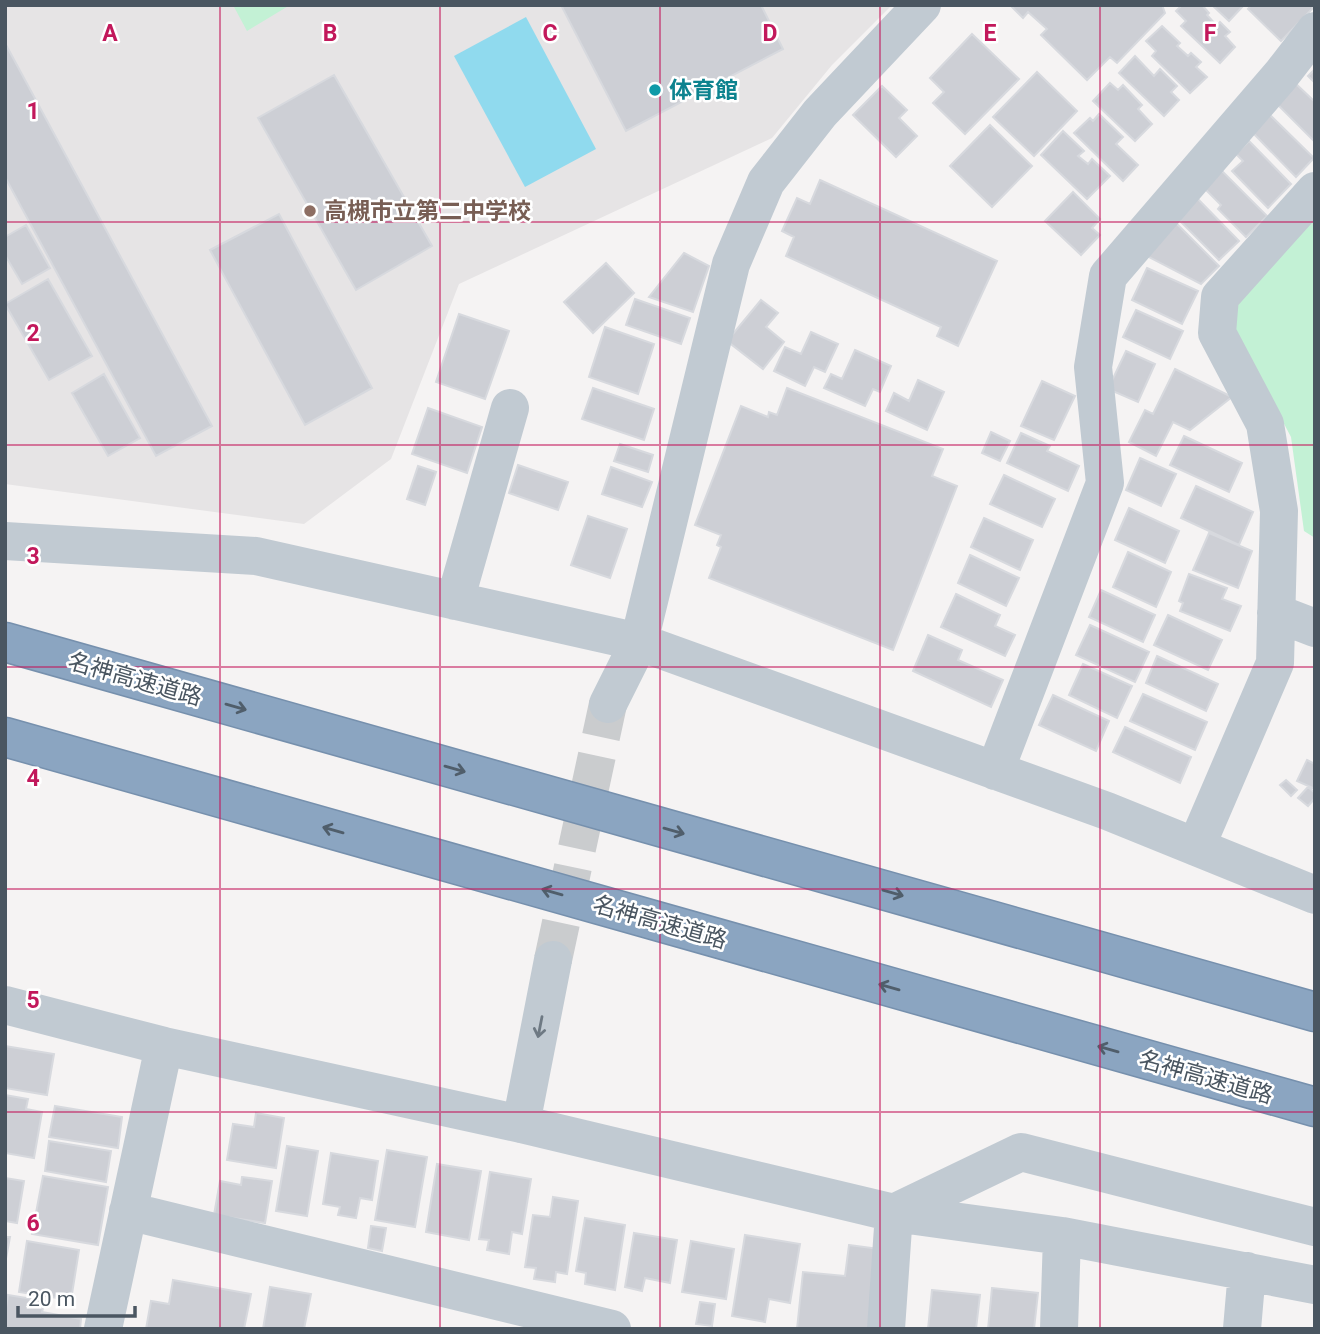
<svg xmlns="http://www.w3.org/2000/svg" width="1320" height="1334" font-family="Roboto,'Noto Sans JP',sans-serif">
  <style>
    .education { fill: #e6e4e5 }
    .green { fill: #c3f1d5 }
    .water { fill: #90daee }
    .building { fill: #cdcfd5; stroke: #d7d9de; stroke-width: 2 }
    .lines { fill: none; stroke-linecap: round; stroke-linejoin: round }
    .minor-tunnel { stroke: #caccce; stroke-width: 38; stroke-dasharray: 38 19; stroke-linecap: butt }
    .highway-casing { stroke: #7690ad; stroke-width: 41 }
    .minor { stroke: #c1cad2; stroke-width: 38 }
    .highway { stroke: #8ba5c1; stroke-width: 38 }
    .oneway { stroke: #505e6b }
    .oneway2 { stroke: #6e7983 }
    .grid { fill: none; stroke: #c2185b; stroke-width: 2; stroke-opacity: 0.55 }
    .culture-dot { fill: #0f9aa8; stroke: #fff; stroke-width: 2.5 }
    .education-dot { fill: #8d6e63; stroke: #fff; stroke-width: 2.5 }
    .labels { text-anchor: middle; stroke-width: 5; stroke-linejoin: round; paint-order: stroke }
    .culture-label { font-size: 23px; font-weight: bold; fill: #0d838f; stroke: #fff; text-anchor: start }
    .education-label { font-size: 23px; font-weight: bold; fill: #785e54; stroke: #fff; text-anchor: start }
    .street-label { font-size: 23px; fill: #4a5661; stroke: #fff }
    .grid-label { font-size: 23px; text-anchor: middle; font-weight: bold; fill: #c2185b; stroke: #fff; stroke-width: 5; stroke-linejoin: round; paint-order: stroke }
  </style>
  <rect width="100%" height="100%" fill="#f5f3f3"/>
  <path class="education" d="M 5,5 L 892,5 L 832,65 L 772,138 L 459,284 L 391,459 L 304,524 L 5,484 Z"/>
  <path class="green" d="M 233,5 L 290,5 L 247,31 Z
    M 1315,206 L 1315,538 L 1304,531 L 1291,437 L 1224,310 Z"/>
  <path class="water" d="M 526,17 L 596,149 L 525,187 L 454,56 Z"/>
  <path class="building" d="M 561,5 L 761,5 L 783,49 L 626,131 Z
    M 1010,5 L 1162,5 L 1165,13 L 1117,63 L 1110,57 L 1087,80 L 1041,35 L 1047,29 L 1028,12 L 1023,18 Z
    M 1182,5 L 1202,5 L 1209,13 L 1207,15 L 1217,26 L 1220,22 L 1230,32 L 1225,36 L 1235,47 L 1220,63 L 1181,26 L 1186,21 L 1176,11 Z
    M 1212,5 L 1244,5 L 1229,21 Z
    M 1251,5 L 1311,5 L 1313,8 L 1281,41 L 1248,9 Z
    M 1162,26 L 1180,43 L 1177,46 L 1188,56 L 1191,53 L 1201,62 L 1196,67 L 1207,77 L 1190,93 L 1152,56 L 1156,51 L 1146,41 Z
    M 972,34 L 1019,79 L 965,134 L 933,103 L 944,92 L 930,78 Z
    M 5,43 L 212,426 L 156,456 L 5,177 Z
    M 1135,56 L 1154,76 L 1160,69 L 1177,86 L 1171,92 L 1179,100 L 1164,116 L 1119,73 Z
    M 1315,69 L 1315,83 L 1308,76 Z
    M 1037,72 L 1077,111 L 1034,156 L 993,117 Z
    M 334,75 L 432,246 L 356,290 L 258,118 Z
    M 1110,83 L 1118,90 L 1123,85 L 1142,105 L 1138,109 L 1152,124 L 1135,141 L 1093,101 Z
    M 1295,83 L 1315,102 L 1315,142 L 1276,103 Z
    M 882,86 L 907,110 L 899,118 L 917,136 L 896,157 L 853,115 Z
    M 1099,114 L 1123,137 L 1116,144 L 1138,165 L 1123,181 L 1074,133 L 1090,118 L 1093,121 Z
    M 1269,114 L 1314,158 L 1296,177 L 1252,132 Z
    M 990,125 L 1032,166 L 992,207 L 950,166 Z
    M 1063,131 L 1084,151 L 1078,156 L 1088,164 L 1092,159 L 1110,176 L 1087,199 L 1041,155 Z
    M 1249,141 L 1291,184 L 1268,208 L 1232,171 L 1243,161 L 1236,154 Z
    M 1222,171 L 1267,216 L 1246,237 L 1218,209 L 1221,205 L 1204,188 Z
    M 820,180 L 997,261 L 958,346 L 937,336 L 941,327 L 786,256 L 794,237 L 782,231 L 797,198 L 810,204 Z
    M 1073,192 L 1100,219 L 1092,228 L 1100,235 L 1081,255 L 1045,221 Z
    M 1193,194 L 1239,241 L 1219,260 L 1173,214 Z
    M 279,214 L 372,388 L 305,425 L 210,250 Z
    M 1171,218 L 1219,266 L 1201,284 L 1143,254 Z
    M 26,225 L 50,268 L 22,284 L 5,255 L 5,237 Z
    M 684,253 L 709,266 L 693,312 L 649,297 Z
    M 606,263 L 634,293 L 593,333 L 564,302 Z
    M 1147,268 L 1198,291 L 1182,324 L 1132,300 Z
    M 48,279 L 92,356 L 49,380 L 5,304 Z
    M 635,299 L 690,318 L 681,344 L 626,325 Z
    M 761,300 L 778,313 L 766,327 L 784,342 L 763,369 L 727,341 Z
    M 1136,310 L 1183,331 L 1170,359 L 1123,337 Z
    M 459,314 L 509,331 L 485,399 L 436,382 Z
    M 605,327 L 654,344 L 638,394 L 589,377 Z
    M 811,332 L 838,344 L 825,372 L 814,367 L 805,386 L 774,371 L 785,347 L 801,354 Z
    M 855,350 L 891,366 L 880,392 L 873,389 L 865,406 L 824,388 L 831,374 L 842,379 Z
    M 1126,351 L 1155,364 L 1138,402 L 1108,389 Z
    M 1175,369 L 1232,397 L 1190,430 L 1173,422 L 1156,456 L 1129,442 L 1145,410 L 1153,414 Z
    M 104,374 L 140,438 L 108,456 L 72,393 Z
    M 918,380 L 944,392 L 927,430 L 886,411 L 894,393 L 909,401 Z
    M 1042,381 L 1075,396 L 1054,440 L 1021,426 Z
    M 593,388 L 654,409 L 644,440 L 582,419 Z
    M 787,388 L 943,449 L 932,476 L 957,486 L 893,650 L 709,578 L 721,547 L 717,545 L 721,535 L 695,525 L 741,406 L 768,417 L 769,412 L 777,415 Z
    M 428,408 L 482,427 L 467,473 L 412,454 Z
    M 991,432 L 1010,441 L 1000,461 L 982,453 Z
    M 1021,433 L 1050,446 L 1047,451 L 1079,466 L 1068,491 L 1007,463 Z
    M 1184,436 L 1242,463 L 1229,492 L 1170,465 Z
    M 620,444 L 653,455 L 648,472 L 614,461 Z
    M 1140,458 L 1176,474 L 1161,506 L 1126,490 Z
    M 518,465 L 568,482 L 558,510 L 509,493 Z
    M 418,466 L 436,472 L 425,505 L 407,499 Z
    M 611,467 L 652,482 L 642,507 L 602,494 Z
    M 1004,475 L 1055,499 L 1042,527 L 990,504 Z
    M 1196,486 L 1253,512 L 1239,545 L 1181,518 Z
    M 1129,508 L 1179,531 L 1165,563 L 1115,540 Z
    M 588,516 L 627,529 L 610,578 L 571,565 Z
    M 984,518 L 1033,540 L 1020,570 L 971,547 Z
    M 1209,533 L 1252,551 L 1238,588 L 1193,570 Z
    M 1128,552 L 1171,572 L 1156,607 L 1113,587 Z
    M 970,555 L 1019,578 L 1006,606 L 958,583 Z
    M 1189,574 L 1227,588 L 1222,599 L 1241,606 L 1230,631 L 1180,611 L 1183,603 L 1179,601 Z
    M 1101,590 L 1155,615 L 1143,642 L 1089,617 Z
    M 956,594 L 1000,615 L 995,626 L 1015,635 L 1005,656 L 941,627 Z
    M 1168,615 L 1222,640 L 1208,670 L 1154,645 Z
    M 1090,625 L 1149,652 L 1135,682 L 1076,655 Z
    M 928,635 L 962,650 L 958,660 L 1003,680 L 991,707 L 913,671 Z
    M 1157,656 L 1218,684 L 1206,711 L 1146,683 Z
    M 1083,664 L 1132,686 L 1117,718 L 1069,695 Z
    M 1143,694 L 1207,722 L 1195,750 L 1130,721 Z
    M 1053,695 L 1109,721 L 1096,751 L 1039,725 Z
    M 1125,727 L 1191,757 L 1180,783 L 1113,752 Z
    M 1307,760 L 1315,764 L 1315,789 L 1297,781 Z
    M 1286,780 L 1297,790 L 1291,796 L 1280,785 Z
    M 1308,787 L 1315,793 L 1315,798 L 1308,806 L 1298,798 Z
    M 5,1046 L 54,1054 L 47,1095 L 5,1088 Z
    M 5,1095 L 28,1099 L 26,1109 L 42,1112 L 34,1158 L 5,1153 Z
    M 55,1106 L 122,1117 L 118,1148 L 49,1137 Z
    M 256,1113 L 284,1118 L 276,1168 L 227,1160 L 233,1124 L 254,1127 Z
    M 49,1141 L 111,1151 L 106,1182 L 45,1171 Z
    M 287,1146 L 318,1151 L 307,1216 L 276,1211 Z
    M 387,1150 L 427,1157 L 415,1227 L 375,1220 Z
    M 331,1153 L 378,1161 L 372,1200 L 360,1198 L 356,1218 L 338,1215 L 340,1207 L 323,1204 Z
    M 437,1164 L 481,1171 L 469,1240 L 426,1232 Z
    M 490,1172 L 531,1179 L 522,1234 L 512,1232 L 509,1254 L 487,1250 L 489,1240 L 479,1239 Z
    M 43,1176 L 108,1187 L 98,1245 L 32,1234 Z
    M 242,1177 L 272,1181 L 265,1223 L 214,1215 L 220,1181 L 241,1185 Z
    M 5,1178 L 24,1181 L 17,1223 L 5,1221 Z
    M 553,1197 L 578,1201 L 567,1274 L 556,1272 L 555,1282 L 534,1279 L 536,1268 L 525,1267 L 533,1215 L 550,1217 Z
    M 585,1218 L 625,1225 L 615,1290 L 585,1284 L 586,1273 L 576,1271 Z
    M 371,1226 L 386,1228 L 382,1251 L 368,1248 Z
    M 634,1233 L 677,1240 L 670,1283 L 645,1278 L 642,1291 L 625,1287 Z
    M 745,1235 L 800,1244 L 790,1303 L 769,1299 L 765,1322 L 732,1316 Z
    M 5,1237 L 10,1237 L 5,1264 Z
    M 27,1241 L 79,1250 L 71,1300 L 19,1292 Z
    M 691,1241 L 734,1249 L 726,1299 L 682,1292 Z
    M 849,1245 L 880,1249 L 872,1329 L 797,1329 L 803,1272 L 845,1276 Z
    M 173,1280 L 251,1294 L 244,1329 L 146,1329 L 151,1301 L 169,1304 Z
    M 270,1287 L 311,1294 L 304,1329 L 263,1329 Z
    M 992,1288 L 1038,1293 L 1034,1329 L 988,1329 Z
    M 932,1290 L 980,1295 L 976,1329 L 928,1329 Z
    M 8,1295 L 45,1301 L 42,1312 L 81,1319 L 80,1329 L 5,1329 L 5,1314 Z
    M 700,1302 L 715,1304 L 712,1326 L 696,1324 Z"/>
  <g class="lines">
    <path class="minor-tunnel" d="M 553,960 L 608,704"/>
    <g class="highway-casing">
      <path id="highway" d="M 5,642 L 1315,1012
        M 5,737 L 1315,1107"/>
    </g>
    <path class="minor" d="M 5,541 L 256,556 L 639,642 L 1107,811 L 1315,895
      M 455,601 L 510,408
      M 1276,613 L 1315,628
      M 608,704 L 639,642 L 731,264 L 766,182 L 820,113 L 922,5
      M 995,771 L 1105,483 L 1093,367 L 1108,276 L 1281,75 L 1315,31
      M 1196,847 L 1275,663 L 1279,511 L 1265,424 L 1217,333 L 1220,297 L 1315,191
      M 5,1005 L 164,1046 L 521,1124 L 894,1213 L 1062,1236 L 1315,1285
      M 521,1124 L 553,960
      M 128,1211 L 612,1329
      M 103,1329 L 164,1046
      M 886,1329 L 894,1213 L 1021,1152 L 1315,1227
      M 1059,1329 L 1062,1236
      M 1242,1329 L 1247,1271"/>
    <use href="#highway" class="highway"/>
  </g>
  <defs><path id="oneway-shaft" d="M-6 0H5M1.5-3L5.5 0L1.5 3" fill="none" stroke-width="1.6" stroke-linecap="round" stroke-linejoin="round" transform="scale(1.75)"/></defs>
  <g class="oneway">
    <use href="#oneway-shaft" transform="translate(236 707) rotate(16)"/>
    <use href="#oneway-shaft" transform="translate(455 769) rotate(16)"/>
    <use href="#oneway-shaft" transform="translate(333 830) rotate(-164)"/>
    <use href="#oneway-shaft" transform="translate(674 831) rotate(16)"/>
    <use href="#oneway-shaft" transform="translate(552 892) rotate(-164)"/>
    <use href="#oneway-shaft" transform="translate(893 893) rotate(16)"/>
    <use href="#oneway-shaft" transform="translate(889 987) rotate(-164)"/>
    <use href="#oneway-shaft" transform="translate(1108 1049) rotate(-164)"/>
  </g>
  <use class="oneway2" href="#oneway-shaft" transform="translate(540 1027) rotate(101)"/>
  <path class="grid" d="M 220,5 L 220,1329M 440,5 L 440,1329M 660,5 L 660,1329M 880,5 L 880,1329M 1100,5 L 1100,1329M 5,222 L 1315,222M 5,445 L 1315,445M 5,667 L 1315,667M 5,889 L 1315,889M 5,1112 L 1315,1112"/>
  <circle class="culture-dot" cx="655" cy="90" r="7"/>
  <circle class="education-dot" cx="310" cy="211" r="7"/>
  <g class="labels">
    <g class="culture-label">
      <text x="669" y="98">体育館</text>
    </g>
    <g class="education-label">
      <text x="324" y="219">高槻市立第二中学校</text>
    </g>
    <g class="street-label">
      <text transform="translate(135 679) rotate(16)" y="8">名神高速道路</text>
      <text transform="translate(660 922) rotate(16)" y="8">名神高速道路</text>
      <text transform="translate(1206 1077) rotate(16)" y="8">名神高速道路</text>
    </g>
  </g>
  <g class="grid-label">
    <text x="110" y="41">A</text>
    <text x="330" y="41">B</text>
    <text x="550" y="41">C</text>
    <text x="770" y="41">D</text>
    <text x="990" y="41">E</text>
    <text x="1210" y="41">F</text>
    <text x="33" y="119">1</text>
    <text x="33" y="341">2</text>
    <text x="33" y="564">3</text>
    <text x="33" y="786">4</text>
    <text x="33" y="1008">5</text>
    <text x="33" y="1231">6</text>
  </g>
  <rect width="1320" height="1334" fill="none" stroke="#4a5661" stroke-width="14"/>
  <path d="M18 1306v10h117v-10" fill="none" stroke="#4a5661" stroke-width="3.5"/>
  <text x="28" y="1306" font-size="21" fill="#4a5661" stroke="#ffffff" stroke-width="5" paint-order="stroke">20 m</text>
</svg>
